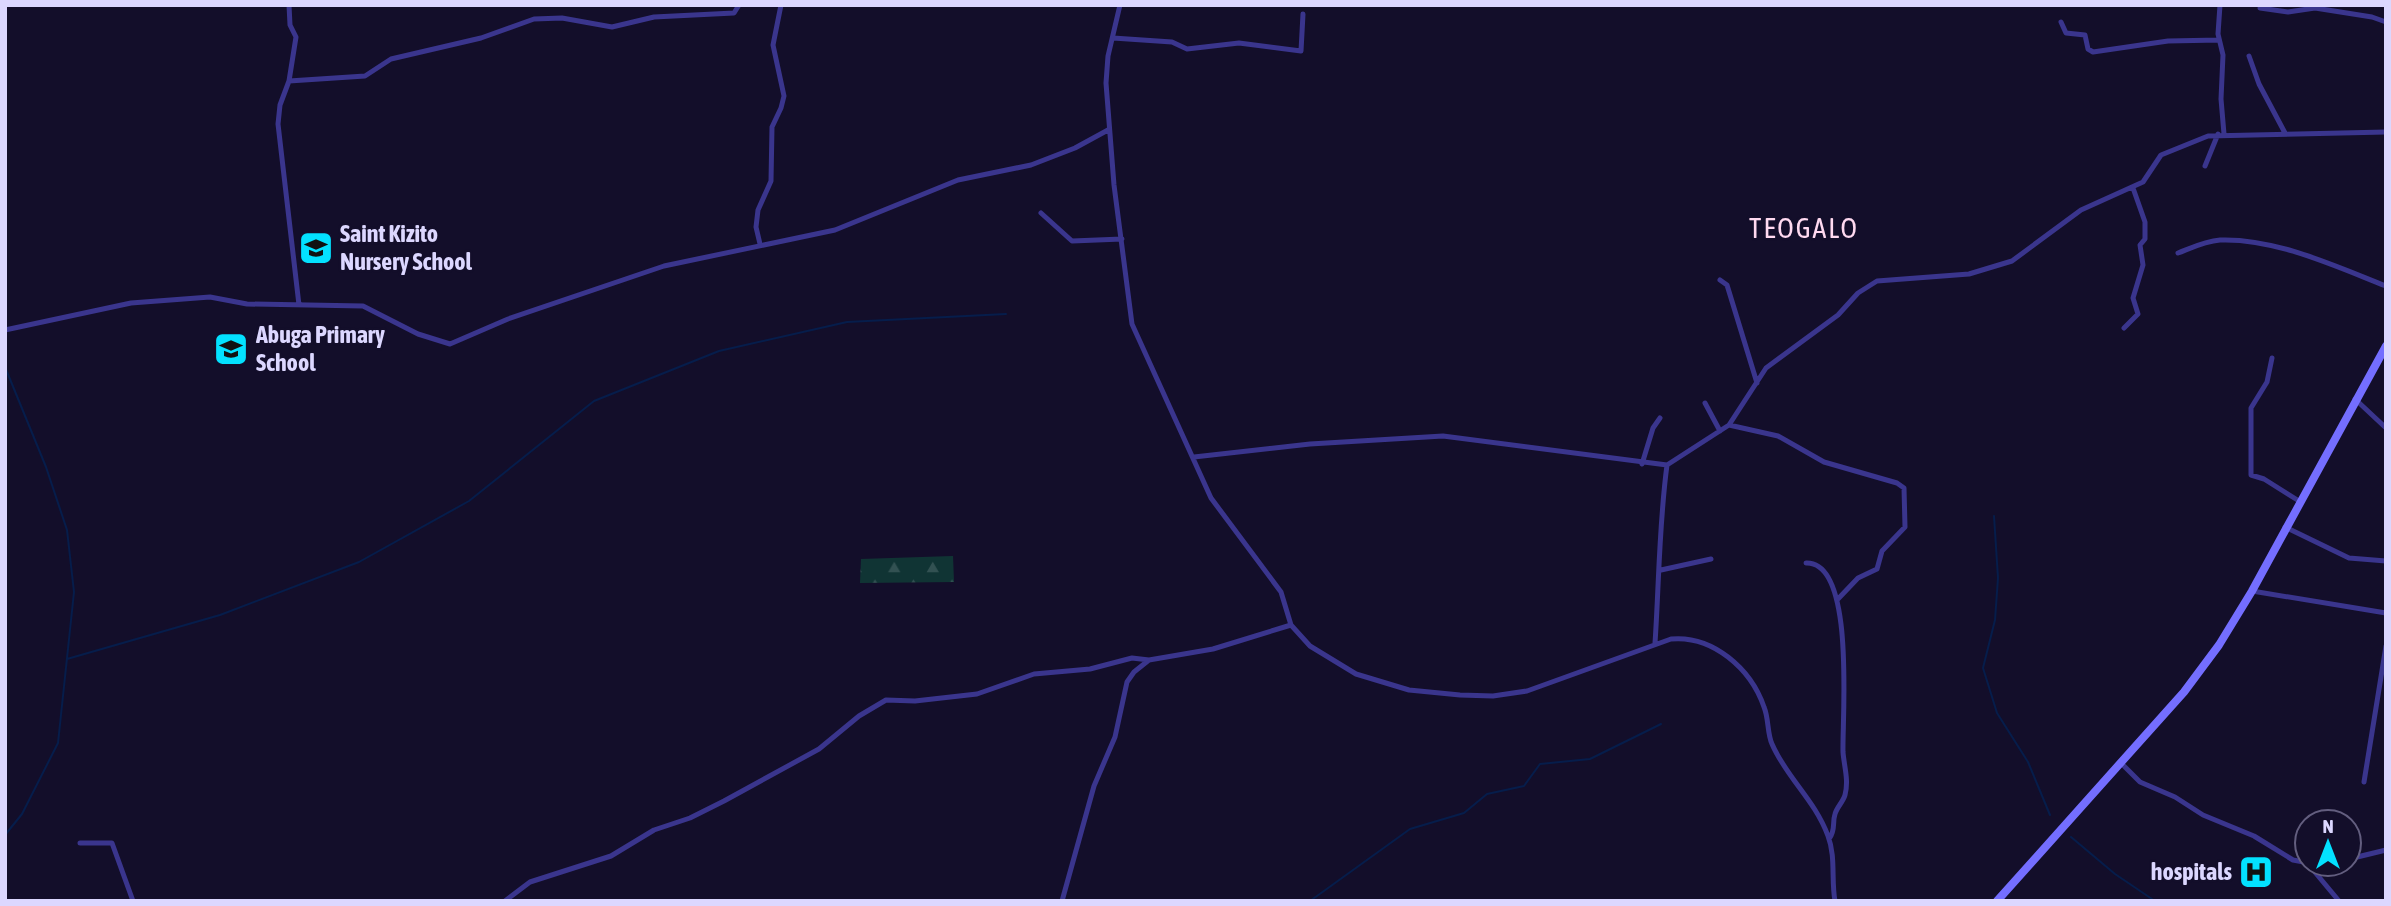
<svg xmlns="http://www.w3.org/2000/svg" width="2391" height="906" font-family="'Asap Condensed',sans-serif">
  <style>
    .forest { fill: url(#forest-firs) }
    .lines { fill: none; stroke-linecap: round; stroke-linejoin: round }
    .stream { stroke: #061d4b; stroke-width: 2 }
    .minor { stroke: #3a358d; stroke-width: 5 }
    .secondary { stroke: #746eff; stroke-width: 8 }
    .labels { text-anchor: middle; stroke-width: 5; stroke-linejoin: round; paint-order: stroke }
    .poi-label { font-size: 24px; font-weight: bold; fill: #dcd7ff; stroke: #130e2a; text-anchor: start }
    .quarter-label { font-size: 28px; letter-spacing: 2px; fill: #ffd9f0; stroke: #130e2a }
  </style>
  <defs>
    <pattern id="forest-firs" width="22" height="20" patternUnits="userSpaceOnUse" patternTransform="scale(1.75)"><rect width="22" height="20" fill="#103434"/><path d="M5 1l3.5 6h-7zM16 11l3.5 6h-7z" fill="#325152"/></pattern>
  </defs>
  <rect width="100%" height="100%" fill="#130e2a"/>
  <path class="forest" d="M 953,556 L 954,582 L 860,583 L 861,559 Z"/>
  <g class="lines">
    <path class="stream" d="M 5,367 L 46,467 L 67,530 L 74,592 L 58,743 L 22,814 L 5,835
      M 1994,516 L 1998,578 L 1995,620 L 1983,668 L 1997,713 L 2028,762 L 2050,815
      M 67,659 L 220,615 L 359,562 L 469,501 L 594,401 L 719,351 L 847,322 L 1006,314
      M 2071,837 L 2115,874 L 2155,901
      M 1310,901 L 1410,829 L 1464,813 L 1487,794 L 1524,786 L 1540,764 L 1590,759 L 1661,724"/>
    <path class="minor" d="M 289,5 L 290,25 L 296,37 L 289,81
      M 1120,5 L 1108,56 L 1106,83 L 1114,185 L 1132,324 L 1211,498 L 1281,592 L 1291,625 L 1310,646 L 1356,674 L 1409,690 L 1460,695 L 1493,696 L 1527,691 L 1671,639 C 1713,635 1751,669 1764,707 C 1769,719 1767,733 1772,744 C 1786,777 1815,800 1828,836 C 1836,857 1831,880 1835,901
      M 2220,5 L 2218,34 L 2223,55 L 2221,99 L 2224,134
      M 2260,8 L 2288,12 L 2315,8 L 2372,17 L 2386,22
      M 2061,22 L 2066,33 L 2085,35 L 2088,49 L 2093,52 L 2168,41 L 2219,40
      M 1113,38 L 1172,42 L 1187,49 L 1239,43 L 1301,51 L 1303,14
      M 2249,56 L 2259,84 L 2285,133
      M 2205,166 L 2218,134
      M 1041,213 L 1072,241 L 1122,239
      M 760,244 L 756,227 L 758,210 L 771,181 L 772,127 L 781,108 L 784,96 L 773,45 L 781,5
      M 2178,253 C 2191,248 2205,241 2220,240 C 2275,238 2335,266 2386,286
      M 1720,280 L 1727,285 L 1757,383
      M 299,305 L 278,124 L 280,105 L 289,81 L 365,76 L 391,59 L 481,38 L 534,19 L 562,18 L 612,27 L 654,17 L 734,13 L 739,5
      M 2124,328 L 2138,314 L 2133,298 L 2143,265 L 2140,245 L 2145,239 L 2145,222 L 2133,188
      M 5,330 L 131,303 L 210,297 L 247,304 L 363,306 L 418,334 L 450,344 L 508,319 L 664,266 L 835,230 L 958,180 L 1031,165 L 1075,148 L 1108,130
      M 2272,358 L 2267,382 L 2251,408 L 2251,475 L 2264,479 L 2299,501
      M 2355,399 L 2386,428
      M 1705,403 L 1720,431
      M 1729,425 L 1778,436 L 1824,462 L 1897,483 L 1904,488 L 1905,527 L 1882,551 L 1877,569 L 1858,578 L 1837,600
      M 1194,457 L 1310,444 L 1443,436 L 1667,465 L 1729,425 L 1766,368 L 1838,315 L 1858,293 L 1877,281 L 1969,274 L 2012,261 L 2081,210 L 2143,182 L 2161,155 L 2208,136 L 2386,132
      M 1642,464 L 1653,428 L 1660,418
      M 2285,527 L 2349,558 L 2386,561
      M 1806,563 C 1856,561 1842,719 1843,752 C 1844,766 1849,780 1845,795 C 1843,802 1837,807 1835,814 C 1832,823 1836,830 1829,839
      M 1661,570 L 1711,559
      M 2252,591 L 2386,613
      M 1655,643 C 1659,584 1659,524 1667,465
      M 2121,763 L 2140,782 L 2175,797 L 2203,815 L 2254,836 L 2293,860 L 2314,864
      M 2364,782 L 2386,646
      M 80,843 L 112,843 L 133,901
      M 2349,859 L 2386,850
      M 2309,865 L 2339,901
      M 505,901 L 530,882 L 611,856 L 654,830 L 690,818 L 724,801 L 819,749 L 859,716 L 886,700 L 915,701 L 977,694 L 1034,674 L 1090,669 L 1132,658 L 1149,660
      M 1062,901 L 1094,786 L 1115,737 L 1127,682 L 1134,672 L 1149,660 L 1213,649 L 1291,625"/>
    <path class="secondary" d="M 1997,901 L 2184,692 L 2219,645 L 2252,591 L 2386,346"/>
  </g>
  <defs>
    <g id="school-square" transform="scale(1.75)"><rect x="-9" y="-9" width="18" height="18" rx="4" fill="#03e1ff" stroke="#130e2a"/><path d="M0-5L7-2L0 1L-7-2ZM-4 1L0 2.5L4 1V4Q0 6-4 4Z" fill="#111"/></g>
    <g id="hospital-square" transform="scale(1.75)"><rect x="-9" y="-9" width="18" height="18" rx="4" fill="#03e1ff" stroke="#130e2a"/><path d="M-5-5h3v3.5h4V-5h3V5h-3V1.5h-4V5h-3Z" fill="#111"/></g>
  </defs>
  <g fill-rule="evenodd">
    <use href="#school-square" x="316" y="248"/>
    <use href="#school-square" x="231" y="349"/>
    <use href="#hospital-square" x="2256" y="872"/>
  </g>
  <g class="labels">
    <g class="poi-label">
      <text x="340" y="242">Saint Kizito<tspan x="340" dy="28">Nursery School</tspan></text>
      <text x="256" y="343">Abuga Primary<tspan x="256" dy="28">School</tspan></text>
      <text x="2232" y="880" text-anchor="end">hospitals</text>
    </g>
    <g class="quarter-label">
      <text x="1804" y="238">TEOGALO</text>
    </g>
  </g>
  <rect width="2391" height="906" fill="none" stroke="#dcd7ff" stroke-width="14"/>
  <g transform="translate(2328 843)"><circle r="33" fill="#130e2a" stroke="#635e7f" stroke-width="2"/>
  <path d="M0-5L12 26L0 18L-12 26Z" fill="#03e1ff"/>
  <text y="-10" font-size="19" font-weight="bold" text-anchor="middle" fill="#dcd7ff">N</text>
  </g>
</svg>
